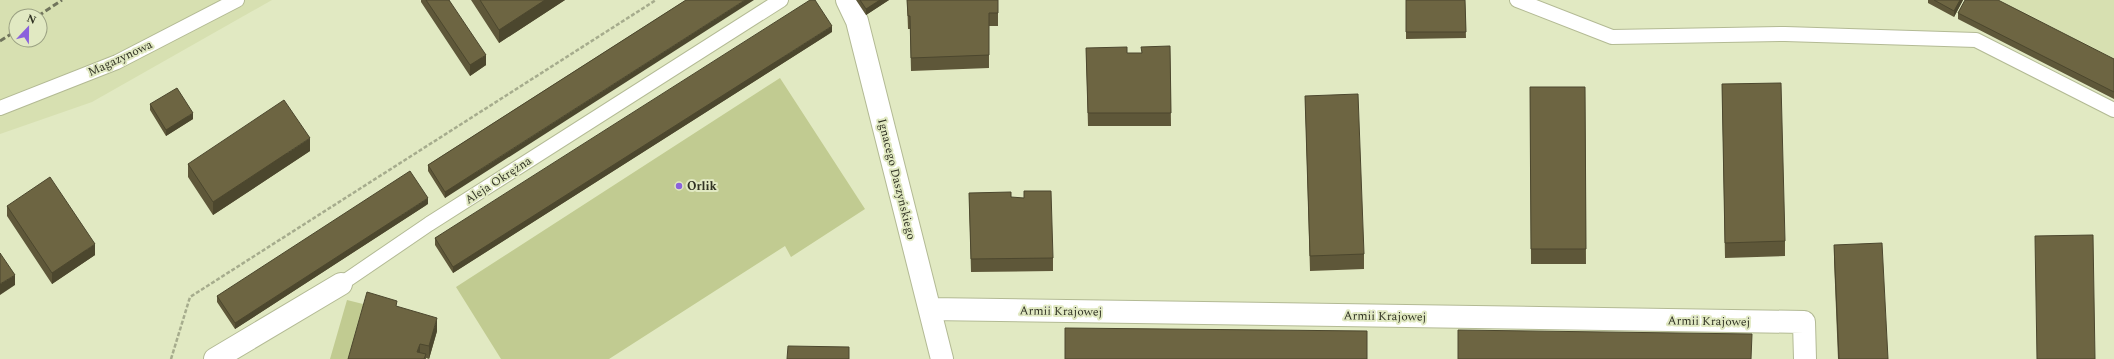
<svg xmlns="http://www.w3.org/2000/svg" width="2114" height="359" font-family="Spectral,serif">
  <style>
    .built { fill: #d7e0b1; fill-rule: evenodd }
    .green { fill: #c1cb91 }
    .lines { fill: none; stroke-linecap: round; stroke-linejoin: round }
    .service-casing { stroke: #b3ba94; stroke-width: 16 }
    .minor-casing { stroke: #b3ba94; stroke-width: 24 }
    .path { stroke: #a6ac8d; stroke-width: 2.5; stroke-dasharray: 4 2; stroke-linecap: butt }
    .service { stroke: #fff; stroke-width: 14 }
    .minor { stroke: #fff; stroke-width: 22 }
    .rail { stroke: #70745c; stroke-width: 3; stroke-dasharray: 6 3; stroke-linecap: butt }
    .wall { fill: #5e5739 }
    .shaded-wall { fill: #4c472e }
    .building { fill: #6d6542; stroke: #4c472e }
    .poi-dot { fill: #8b62dc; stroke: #e1e9c2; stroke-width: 1.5 }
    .labels { text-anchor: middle; stroke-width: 4; stroke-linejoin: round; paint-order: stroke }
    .street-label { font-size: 12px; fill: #303223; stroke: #e1e9c2 }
    .poi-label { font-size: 12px; font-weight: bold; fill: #303223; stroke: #e1e9c2; text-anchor: start }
  </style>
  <rect width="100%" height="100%" fill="#e1e9c2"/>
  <path class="built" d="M 0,0 L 272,0 L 92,102 L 0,134 ZM 16,16 L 40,16 L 40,40 L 16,40 Z
    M 1995,0 L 2114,0 L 2114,61 Z"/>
  <path class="green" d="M 780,78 L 865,209 L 791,257 L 785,246 L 609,359 L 501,359 L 456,287 Z
    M 347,300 L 367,305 L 352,359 L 330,359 Z"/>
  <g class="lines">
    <g class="service-casing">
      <path id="service" d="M 1517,0 L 1612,37 L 1785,34 L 1976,40 L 2114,110
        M 0,108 L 117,62 L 237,0
        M 341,284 L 429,224 L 781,0"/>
    </g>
    <g class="minor-casing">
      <path id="minor" d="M 847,0 L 857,21 L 942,359
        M 930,309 L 1804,322 L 1805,359
        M 215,359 L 341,284"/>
    </g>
    <path class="path" d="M 171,359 L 190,297 L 656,0"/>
    <use href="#service" class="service"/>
    <use href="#minor" class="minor"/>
    <path class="rail" d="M 38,16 L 62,0
      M 0,41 L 16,31"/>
  </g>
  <path class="wall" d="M 421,0 L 449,0 L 486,65 L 470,76 L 421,2 Z
    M 471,0 L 565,0 L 499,43 Z
    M 686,0 L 445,198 L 428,171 L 428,165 Z
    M 856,0 L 889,0 L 866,15 Z
    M 907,0 L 998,0 L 998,26 L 989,26 L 989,68 L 911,71 L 910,29 L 908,29 Z
    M 1406,0 L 1465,0 L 1466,38 L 1406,39 Z
    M 1928,0 L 1963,0 L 1954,17 L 1928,3 Z
    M 1958,13 L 2114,59 L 2114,99 L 1958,19 Z
    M 832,32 L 453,273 L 435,245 L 435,238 Z
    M 1170,46 L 1171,126 L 1088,126 L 1086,48 L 1127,53 L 1141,53 Z
    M 1722,84 L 1785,241 L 1785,256 L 1725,258 Z
    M 1530,87 L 1585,87 L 1586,264 L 1531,264 Z
    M 1305,96 L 1364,254 L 1364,269 L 1310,271 Z
    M 150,104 L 193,119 L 166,136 L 150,110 Z
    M 310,151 L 213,215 L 188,177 L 188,164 Z
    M 969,193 L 1011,197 L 1053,258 L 1053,271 L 971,272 Z
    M 428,204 L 235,329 L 217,302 L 217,296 Z
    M 7,206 L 95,255 L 52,284 L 7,216 Z
    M 1834,245 L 1888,359 L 1838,359 L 1834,260 Z
    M 397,307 L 437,331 L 429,359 L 426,358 L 426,359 L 348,359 Z"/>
  <path class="shaded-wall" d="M 545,0 L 565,0 L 499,43 L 499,30 Z
    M 745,0 L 754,0 L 445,198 L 445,192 Z
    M 880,0 L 889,0 L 866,15 L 866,9 Z
    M 1960,0 L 1963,0 L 1954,17 L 1954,11 Z
    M 832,26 L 832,32 L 453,273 L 453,267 Z
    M 486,55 L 486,65 L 470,76 L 470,65 Z
    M 193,113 L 193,119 L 166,136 L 166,130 Z
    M 310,138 L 310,151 L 213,215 L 213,202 Z
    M 428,198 L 428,204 L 235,329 L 235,323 Z
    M 95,244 L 95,255 L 52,284 L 52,273 Z
    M 15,275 L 15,285 L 0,295 L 0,284 Z
    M 437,318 L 437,331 L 429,359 L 429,346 Z
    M 420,344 L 420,357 L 417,352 Z"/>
  <path class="building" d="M 426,0 L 449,0 L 486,55 L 470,65 Z
    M 480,0 L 545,0 L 499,30 Z
    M 686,0 L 745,0 L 445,192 L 428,165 Z
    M 810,0 L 815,0 L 832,26 L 453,267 L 435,238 Z
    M 860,0 L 880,0 L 866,9 Z
    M 907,0 L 998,0 L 998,13 L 989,13 L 989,55 L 911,58 L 910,16 L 908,16 Z
    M 1406,0 L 1465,0 L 1466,32 L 1406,32 Z
    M 1934,0 L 1960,0 L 1954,11 Z
    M 1965,0 L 1998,0 L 2114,59 L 2114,92 L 1958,13 Z
    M 1170,46 L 1171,113 L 1088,113 L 1086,48 L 1127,47 L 1127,53 L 1142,53 L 1141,47 Z
    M 1781,83 L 1785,241 L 1725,243 L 1722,84 Z
    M 1530,87 L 1585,87 L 1586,249 L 1531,249 Z
    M 177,88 L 193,113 L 166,130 L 150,104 Z
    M 1358,94 L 1364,254 L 1310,256 L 1305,96 Z
    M 284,100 L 310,138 L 213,202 L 188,164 Z
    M 410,171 L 428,198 L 235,323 L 217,296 Z
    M 50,177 L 95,244 L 52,273 L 7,206 Z
    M 1024,191 L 1051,191 L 1053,258 L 971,259 L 969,193 L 1011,192 L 1011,197 L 1024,198 Z
    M 2093,235 L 2095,359 L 2037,359 L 2035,236 Z
    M 1882,243 L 1888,359 L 1839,359 L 1834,245 Z
    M 0,253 L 15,275 L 0,284 Z
    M 367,292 L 397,301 L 396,306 L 437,318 L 429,346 L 420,344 L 417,352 L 426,354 L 424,359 L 348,359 Z
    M 1065,328 L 1367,331 L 1367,359 L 1065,359 Z
    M 1458,330 L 1752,334 L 1751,359 L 1458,359 Z
    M 788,346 L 849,347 L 849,359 L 787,359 Z"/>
  <circle class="poi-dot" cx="679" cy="186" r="4"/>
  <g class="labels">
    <g class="street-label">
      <text transform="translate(120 58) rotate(-25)" y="4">Magazynowa</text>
      <text transform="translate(897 179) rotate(76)" y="4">Ignacego Daszyńskiego</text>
      <text transform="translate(498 180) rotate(-33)" y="4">Aleja Okrężna</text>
      <text transform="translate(1061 311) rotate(1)" y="4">Armii Krajowej</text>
      <text transform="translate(1385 316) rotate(1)" y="4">Armii Krajowej</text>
      <text transform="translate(1709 321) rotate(1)" y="4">Armii Krajowej</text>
    </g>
    <g class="poi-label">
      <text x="687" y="190">Orlik</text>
    </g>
  </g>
  <g transform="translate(28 28) rotate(22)"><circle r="19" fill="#e1e9c2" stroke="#9aa082"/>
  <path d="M0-3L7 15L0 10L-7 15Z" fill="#8b62dc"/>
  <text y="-6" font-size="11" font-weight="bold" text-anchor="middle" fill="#303223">N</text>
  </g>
</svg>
